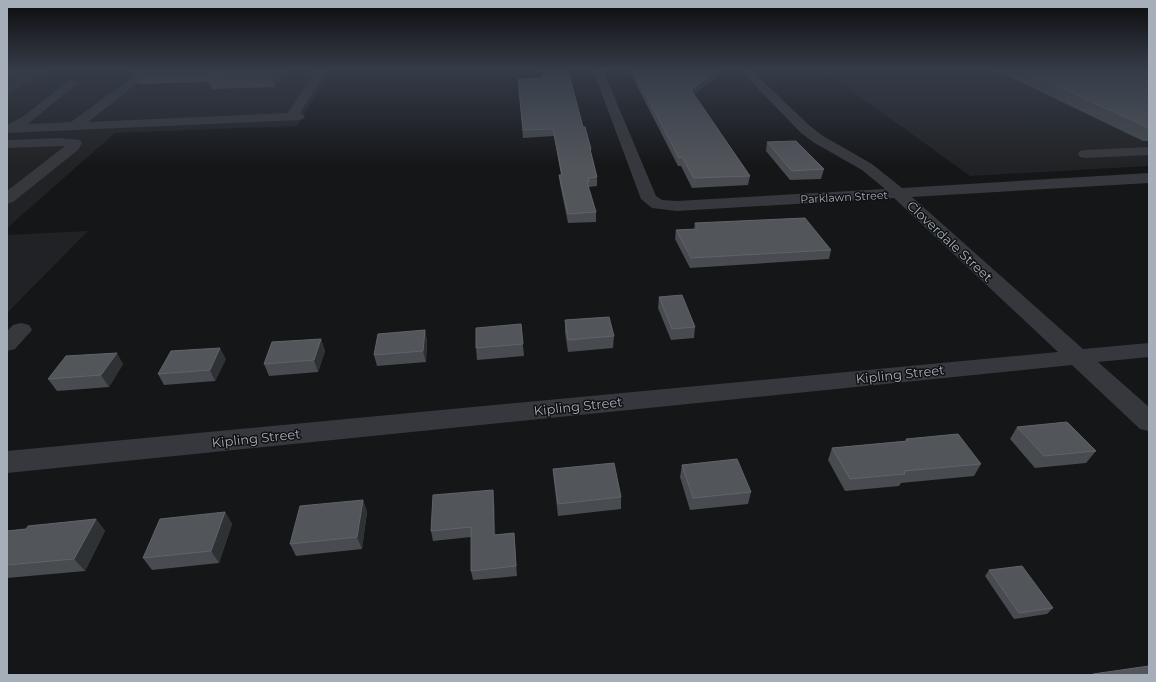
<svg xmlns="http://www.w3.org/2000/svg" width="1156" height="682" font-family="Montserrat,sans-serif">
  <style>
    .built { fill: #212225 }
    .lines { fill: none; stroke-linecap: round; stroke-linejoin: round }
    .minor { fill: #36383d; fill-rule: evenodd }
    .wall { fill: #484b50 }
    .shaded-wall { fill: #2f3235 }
    .building { fill: #52565b; stroke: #5f646a }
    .labels { text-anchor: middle; stroke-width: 3; stroke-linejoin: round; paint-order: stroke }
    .far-street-label { font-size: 11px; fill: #a6afb9; stroke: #101113 }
    .street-label { font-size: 13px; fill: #a6afb9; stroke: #101113 }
  </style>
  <rect width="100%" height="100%" fill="#151618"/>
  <path class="built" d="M 7,70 L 331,70 L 297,126 L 115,133 L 7,228 Z
    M 823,70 L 1149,70 L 1149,166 L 970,176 Z
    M 88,231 L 7,313 L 7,235 Z"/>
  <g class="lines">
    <path class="minor" d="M 142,70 L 154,70 L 88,122 L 288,113 L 316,70 L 326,70 L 300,113 L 305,116 L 303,119 L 299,120 L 7,133 L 7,125 L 24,116 L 68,81 L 72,80 L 78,83 L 28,124 L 71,122 Z
      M 593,70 L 603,70 L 656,196 L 662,200 L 677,201 L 885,189 L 862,170 L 813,142 L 800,132 L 740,70 L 751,70 L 810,126 L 823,136 L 872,164 L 902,188 L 1149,173 L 1149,183 L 912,197 L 1083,349 L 1149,343 L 1149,357 L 1098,362 L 1149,407 L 1149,431 L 1140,429 L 1072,365 L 7,473 L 7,451 L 1058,352 L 894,198 L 677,211 L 652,208 L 641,199 Z
      M 60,138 L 80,140 L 82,143 L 78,150 L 13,202 L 7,204 L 7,191 L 65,146 L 7,148 L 7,140 Z
      M 1149,147 L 1149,155 L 1085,158 L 1080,157 L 1078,154 L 1080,151 L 1085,150 Z
      M 21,323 L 29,325 L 32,330 L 15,349 L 7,351 L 7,331 L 13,325 Z"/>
  </g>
  <path class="wall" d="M 133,70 L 288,70 L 274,87 L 212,89 L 209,82 L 139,84 Z
    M 541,70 L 568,70 L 583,127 L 591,149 L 591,154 L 597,177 L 597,186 L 589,187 L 589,190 L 596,212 L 596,222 L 568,223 L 560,184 L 559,175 L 561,175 L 554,136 L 523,138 L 518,79 L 542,78 Z
    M 629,70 L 720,70 L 720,75 L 694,94 L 750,176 L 748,185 L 692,188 L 681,166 L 678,166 Z
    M 996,70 L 1149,70 L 1149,141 L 1143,141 Z
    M 767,142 L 824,169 L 821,179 L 790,180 L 766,151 Z
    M 695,223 L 831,250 L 829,259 L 690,268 L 675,239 L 676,230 L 694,229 Z
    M 659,297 L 695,327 L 694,338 L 671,340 L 658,308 Z
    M 565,320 L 614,336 L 613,348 L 568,352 L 565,332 Z
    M 521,324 L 524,356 L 477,360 L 476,348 Z
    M 425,330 L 427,342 L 426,362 L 377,366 L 374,355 Z
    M 321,339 L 325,351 L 318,372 L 269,376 L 264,364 Z
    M 226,359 L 215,381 L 164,385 L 158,374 Z
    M 123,364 L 109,387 L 57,391 L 48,379 Z
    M 1017,427 L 1096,451 L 1086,463 L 1035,468 L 1010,439 Z
    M 906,439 L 981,464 L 974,476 L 901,483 L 899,486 L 845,491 L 828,460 L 832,448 L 905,441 Z
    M 682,465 L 751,492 L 748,504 L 690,510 L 680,477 Z
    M 553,469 L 621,497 L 621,509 L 558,516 L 554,481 Z
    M 493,490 L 494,499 L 495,535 L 514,533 L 517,576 L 473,580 L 471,571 L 471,537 L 433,541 L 431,531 Z
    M 363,500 L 367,512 L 362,549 L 296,556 L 290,544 Z
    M 225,512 L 232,524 L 219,563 L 152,570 L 143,558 Z
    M 96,519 L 105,531 L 85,571 L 7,578 L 7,531 L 26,529 Z
    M 989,570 L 1053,608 L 1047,614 L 1014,619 L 985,576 Z"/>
  <path class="shaded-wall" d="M 19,70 L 49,70 L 7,94 L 7,76 Z
    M 273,70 L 288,70 L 274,87 L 270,73 Z
    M 717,70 L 720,70 L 720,75 L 690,97 L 691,90 Z
    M 425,330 L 427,342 L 426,362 L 423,351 Z
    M 321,339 L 325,351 L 318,372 L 314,360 Z
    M 220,348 L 226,359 L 215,381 L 210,370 Z
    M 117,353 L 123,364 L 109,387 L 101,375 Z
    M 493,490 L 494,499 L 496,545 L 494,535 Z
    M 363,500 L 367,512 L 362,549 L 357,537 Z
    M 225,512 L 232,524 L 219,563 L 211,551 Z
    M 96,519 L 105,531 L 85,571 L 74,559 Z
    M 514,533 L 515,543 L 517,576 L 516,566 Z"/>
  <path class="building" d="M 7,70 L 19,70 L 7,76 Z
    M 213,70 L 273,70 L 270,73 L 207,76 Z
    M 541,70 L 568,70 L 583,127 L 585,127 L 591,149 L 590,149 L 597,177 L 588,178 L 589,182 L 587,182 L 596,212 L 568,214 L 559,175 L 562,175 L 553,129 L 523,130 L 518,79 L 543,78 Z
    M 633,70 L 717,70 L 691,90 L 750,176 L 694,178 L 682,157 L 679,158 Z
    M 1022,70 L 1149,70 L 1149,128 Z
    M 796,141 L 824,169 L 792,171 L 767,142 Z
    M 805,218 L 831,250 L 691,258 L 676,230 L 698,229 L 695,223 Z
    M 682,295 L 695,327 L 672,329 L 659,297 Z
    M 609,317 L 614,336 L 568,340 L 565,320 Z
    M 521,324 L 523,344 L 476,348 L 476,328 Z
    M 425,330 L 423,351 L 374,355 L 378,334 Z
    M 321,339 L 314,360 L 264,364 L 272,342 Z
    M 220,348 L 210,370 L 158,374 L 171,351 Z
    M 117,353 L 101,375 L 48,379 L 66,356 Z
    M 1067,422 L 1096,451 L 1044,456 L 1017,427 Z
    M 958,434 L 981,464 L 904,471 L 905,474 L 850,479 L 832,448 L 908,441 L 906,439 Z
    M 737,459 L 751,492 L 693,498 L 682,465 Z
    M 614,463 L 621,497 L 558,504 L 553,469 Z
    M 493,490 L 494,535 L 514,533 L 516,566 L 471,571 L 471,527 L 431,531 L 433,495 Z
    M 363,500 L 357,537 L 290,544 L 300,506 Z
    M 225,512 L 211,551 L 143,558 L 160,519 Z
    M 96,519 L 74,559 L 7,565 L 7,531 L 26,529 L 28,526 Z
    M 1022,566 L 1053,608 L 1019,613 L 989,570 Z
    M 1149,666 L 1149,675 L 1094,675 L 1093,674 Z"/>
  <linearGradient id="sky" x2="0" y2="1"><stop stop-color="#0c0c0d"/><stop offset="0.42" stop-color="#353c48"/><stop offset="1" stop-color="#353c48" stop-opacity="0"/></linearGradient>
  <rect width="1156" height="166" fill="url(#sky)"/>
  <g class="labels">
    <g class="far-street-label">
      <text transform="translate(844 197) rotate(-3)" y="4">Parklawn Street</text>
    </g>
    <g class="street-label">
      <text transform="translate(950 241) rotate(43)" y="5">Cloverdale Street</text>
      <text transform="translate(900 374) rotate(-6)" y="5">Kipling Street</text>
      <text transform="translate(578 406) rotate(-6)" y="5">Kipling Street</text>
      <text transform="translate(256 438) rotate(-6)" y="5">Kipling Street</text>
    </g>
  </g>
  <rect width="1156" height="682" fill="none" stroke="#a6afb9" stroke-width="16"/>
</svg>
